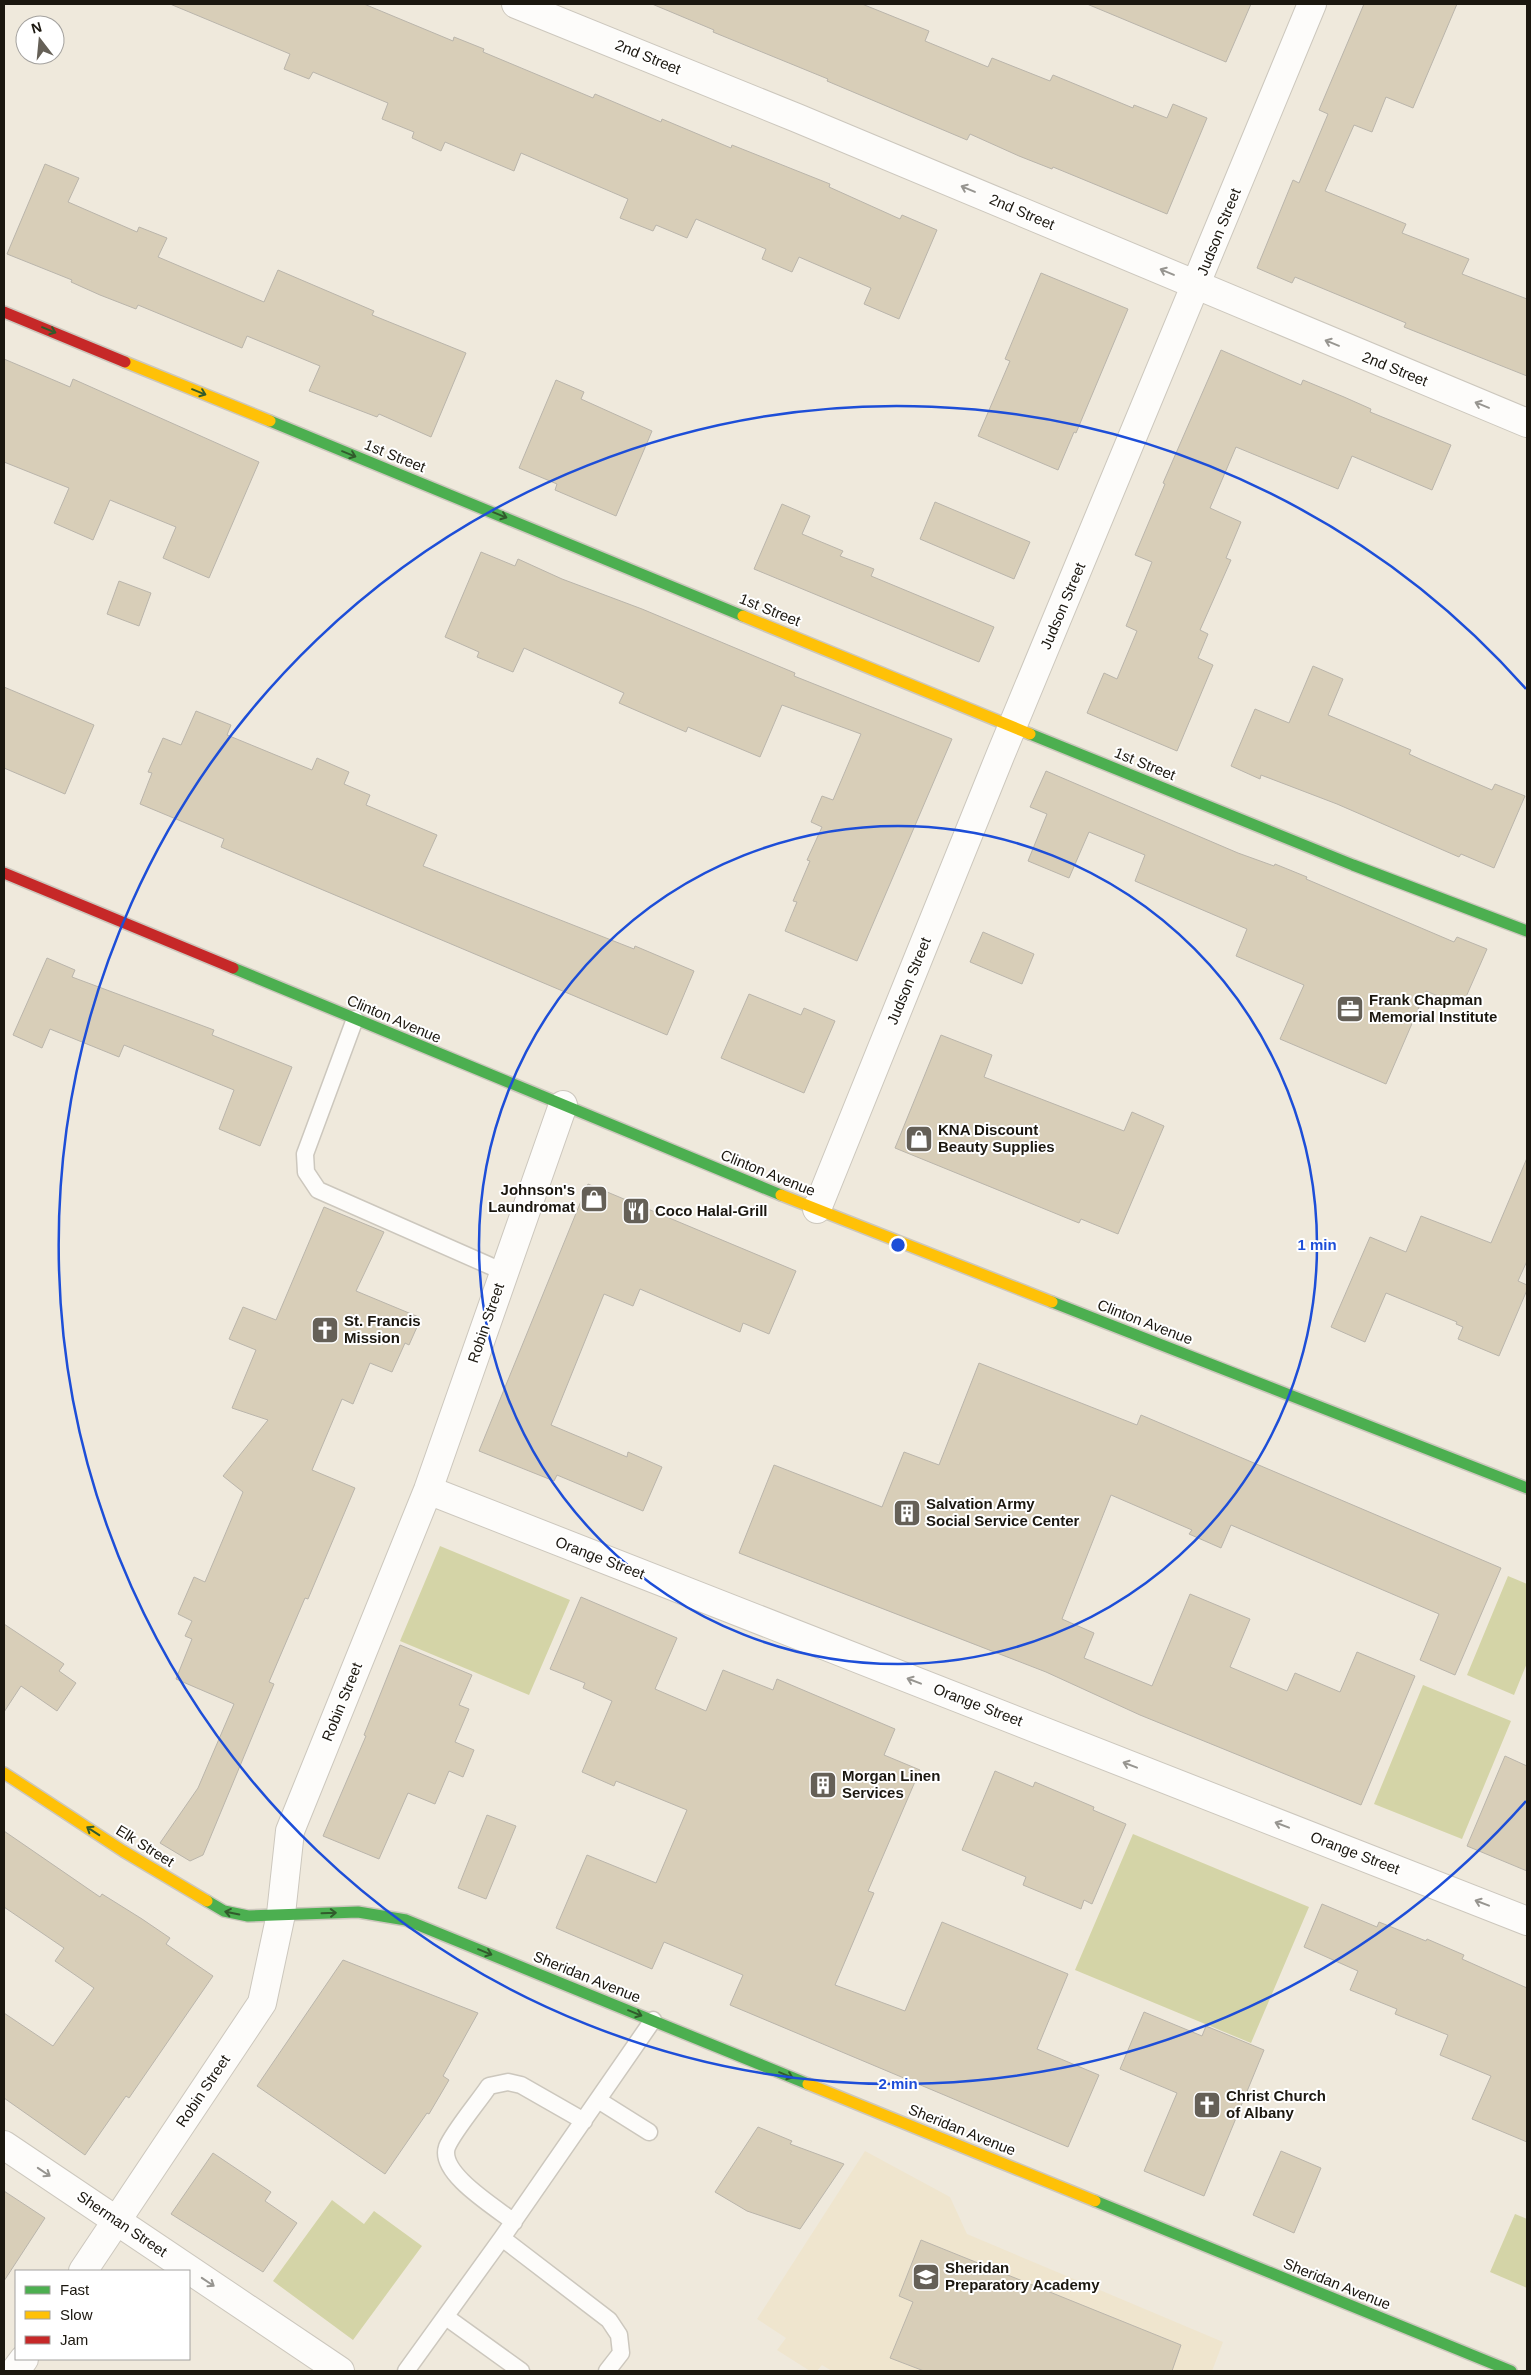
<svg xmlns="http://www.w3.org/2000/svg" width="1531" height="2375" font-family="Arial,sans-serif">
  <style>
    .built { fill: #efe5ce }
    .green { fill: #d4d4a7 }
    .building { fill: #d8ceb8; stroke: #bab5ab }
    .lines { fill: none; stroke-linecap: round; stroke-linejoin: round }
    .lane-casing { stroke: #ccc7bd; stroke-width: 19 }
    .street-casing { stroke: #ccc7bd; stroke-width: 30 }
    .fast-casing { stroke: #ccc7bd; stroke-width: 14 }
    .slow-casing { stroke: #ccc7bd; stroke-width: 14 }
    .jam-casing { stroke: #ccc7bd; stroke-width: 14 }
    .lane { stroke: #fdfcfa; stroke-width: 16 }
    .street { stroke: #fdfcfa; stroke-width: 28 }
    .fast { stroke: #4caf50; stroke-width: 11 }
    .slow { stroke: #ffc107; stroke-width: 11 }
    .jam { stroke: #c62828; stroke-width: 11 }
    .oneway { stroke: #979590 }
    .oneway2 { stroke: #315b2c }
    .ring { fill: none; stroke: #1d4ed8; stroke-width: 2.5 }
    .labels { text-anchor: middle; stroke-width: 4; stroke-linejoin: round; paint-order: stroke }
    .street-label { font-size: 15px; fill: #1b170f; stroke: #fff }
    .poi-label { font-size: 15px; font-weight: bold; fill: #1b170f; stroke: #fff; text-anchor: start }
    .centre { fill: #1d4ed8; stroke: #fff; stroke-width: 2.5 }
    .ring-label { font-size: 15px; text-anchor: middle; font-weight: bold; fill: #1d4ed8; stroke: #fff; stroke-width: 4; stroke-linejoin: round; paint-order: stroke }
  </style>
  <rect width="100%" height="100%" fill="#efe9dc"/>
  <path class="built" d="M 865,2151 L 950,2197 L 967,2234 L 1223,2342 L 1212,2371 L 832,2371 L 822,2365 L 817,2371 L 810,2371 L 777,2350 L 786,2338 L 757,2319 Z"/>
  <path class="green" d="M 440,1546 L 570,1600 L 529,1695 L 400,1641 Z
    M 1508,1576 L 1527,1584 L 1527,1663 L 1514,1695 L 1467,1675 Z
    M 1423,1685 L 1511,1721 L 1462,1839 L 1374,1804 Z
    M 1133,1834 L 1309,1907 L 1251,2043 L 1075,1970 Z
    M 332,2200 L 364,2224 L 374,2211 L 422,2246 L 353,2340 L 273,2281 Z
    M 1515,2214 L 1527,2219 L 1527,2288 L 1490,2272 Z"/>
  <path class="building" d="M 170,4 L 364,4 L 453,41 L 454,37 L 484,49 L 483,52 L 593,98 L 595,94 L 661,122 L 662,119 L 731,148 L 732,145 L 830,184 L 829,187 L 900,219 L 902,215 L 937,230 L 899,319 L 864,304 L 871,288 L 799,257 L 792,272 L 762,259 L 766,249 L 696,219 L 687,238 L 656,225 L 653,231 L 620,218 L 628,199 L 521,153 L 514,171 L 445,142 L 441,151 L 412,138 L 414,132 L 382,119 L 388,103 L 313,72 L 309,79 L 284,69 L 290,54 Z
    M 652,4 L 862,4 L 929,31 L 925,41 L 988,67 L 992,58 L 1050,81 L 1053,75 L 1133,108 L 1134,105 L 1167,118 L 1173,104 L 1207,118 L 1167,214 L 1053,167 L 1052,169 L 1019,156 L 970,134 L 967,140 L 827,81 L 828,79 L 713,32 L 714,30 Z
    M 1087,4 L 1251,4 L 1226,62 Z
    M 1364,4 L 1457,4 L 1413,108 L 1386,97 L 1372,132 L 1354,125 L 1325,191 L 1406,224 L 1402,233 L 1469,259 L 1462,274 L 1527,299 L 1527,376 L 1404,327 L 1406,323 L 1295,277 L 1292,283 L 1257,268 L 1293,180 L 1299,183 L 1328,114 L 1319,110 Z
    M 45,164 L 79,178 L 68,202 L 137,232 L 139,227 L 167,238 L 158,257 L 264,302 L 278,270 L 374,311 L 372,315 L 466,353 L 431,437 L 379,414 L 377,417 L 309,391 L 320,366 L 247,336 L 242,348 L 138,305 L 136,309 L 100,295 L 71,282 L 72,280 L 7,254 Z
    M 1041,273 L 1128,309 L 1076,433 L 1074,432 L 1058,470 L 978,436 L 1010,361 L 1005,359 Z
    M 1221,350 L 1301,385 L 1303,380 L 1344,397 L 1371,409 L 1370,412 L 1451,445 L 1432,490 L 1352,456 L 1338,489 L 1236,447 L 1210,508 L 1241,522 L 1226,558 L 1231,560 L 1200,630 L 1208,634 L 1198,658 L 1213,665 L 1177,751 L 1087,713 L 1104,673 L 1117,679 L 1137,631 L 1126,626 L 1152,562 L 1135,555 L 1165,484 L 1163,483 Z
    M 4,359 L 70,387 L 73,379 L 259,462 L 209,578 L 163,558 L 176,527 L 110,500 L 93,540 L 54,523 L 69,488 L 4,462 Z
    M 556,380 L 584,392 L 581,399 L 652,431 L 616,516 L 555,490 L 557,484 L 519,468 Z
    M 935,502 L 1030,542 L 1014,579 L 920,539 Z
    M 782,504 L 810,516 L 802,534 L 843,551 L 840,556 L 874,569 L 871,576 L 994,627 L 979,662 L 754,569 Z
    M 481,552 L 515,566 L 518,559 L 562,579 L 642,609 L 795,673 L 794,676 L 952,739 L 857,961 L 785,931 L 797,902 L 793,901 L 810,861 L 807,860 L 822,827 L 811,822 L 822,796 L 833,800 L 861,734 L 782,705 L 760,757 L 688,727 L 686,732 L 619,703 L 624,693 L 524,648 L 513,672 L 477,657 L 479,652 L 445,637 Z
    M 119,581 L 151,593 L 139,626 L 107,614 Z
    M 1313,666 L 1343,679 L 1328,715 L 1411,750 L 1409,754 L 1422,760 L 1492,790 L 1495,784 L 1525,796 L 1494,868 L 1461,854 L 1459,857 L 1337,804 L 1261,775 L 1260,779 L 1231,766 L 1255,709 L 1289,723 Z
    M 4,687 L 94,725 L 65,794 L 4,768 Z
    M 196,711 L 231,725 L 227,735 L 312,770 L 317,758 L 349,772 L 344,784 L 370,795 L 366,805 L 437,835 L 423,866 L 634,949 L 635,946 L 694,971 L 667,1035 L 221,847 L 224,839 L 140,804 L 152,773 L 148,772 L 163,738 L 181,745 Z
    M 1046,771 L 1238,853 L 1274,866 L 1275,864 L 1307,877 L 1306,879 L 1454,942 L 1457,937 L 1487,949 L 1462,1006 L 1426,991 L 1386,1084 L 1280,1039 L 1304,985 L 1236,956 L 1247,929 L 1135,881 L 1145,855 L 1089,832 L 1069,878 L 1028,861 L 1047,814 L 1030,807 Z
    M 983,932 L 1034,954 L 1022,984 L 970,962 Z
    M 47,958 L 75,970 L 72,977 L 214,1030 L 212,1035 L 292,1067 L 260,1146 L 219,1129 L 234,1090 L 124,1045 L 119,1057 L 50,1029 L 42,1048 L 13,1035 Z
    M 749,994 L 801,1015 L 804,1008 L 835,1021 L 804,1093 L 721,1058 Z
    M 941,1035 L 992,1055 L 984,1077 L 1124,1131 L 1132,1112 L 1164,1126 L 1118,1234 L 1081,1219 L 1079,1223 L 895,1148 Z
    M 1527,1158 L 1527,1261 L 1518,1281 L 1527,1285 L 1527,1290 L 1499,1356 L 1458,1339 L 1463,1327 L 1456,1324 L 1457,1322 L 1386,1293 L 1365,1342 L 1331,1327 L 1370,1237 L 1406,1252 L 1421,1216 L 1491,1243 Z
    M 588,1184 L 796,1271 L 769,1334 L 743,1323 L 740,1332 L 640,1289 L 633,1306 L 604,1294 L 551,1425 L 627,1457 L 628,1452 L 662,1467 L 643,1511 L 557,1475 L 554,1481 L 479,1451 Z
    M 324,1207 L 384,1232 L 356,1291 L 421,1318 L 409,1345 L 405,1343 L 392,1372 L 370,1363 L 353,1404 L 342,1399 L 312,1470 L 355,1488 L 308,1599 L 305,1598 L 269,1682 L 274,1684 L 203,1855 L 190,1861 L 160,1843 L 198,1788 L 234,1704 L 176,1679 L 192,1639 L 185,1636 L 192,1621 L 178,1614 L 194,1577 L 205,1582 L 243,1492 L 223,1476 L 268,1420 L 232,1408 L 256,1350 L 229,1339 L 243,1307 L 276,1320 Z
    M 979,1363 L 1137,1425 L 1141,1415 L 1501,1568 L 1455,1675 L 1420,1660 L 1439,1614 L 1231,1525 L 1221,1548 L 1189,1534 L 1192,1530 L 1111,1495 L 1062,1619 L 1094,1633 L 1084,1658 L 1152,1686 L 1190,1594 L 1250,1619 L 1230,1667 L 1287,1691 L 1295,1673 L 1340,1692 L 1357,1652 L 1415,1676 L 1361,1805 L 1140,1715 L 1046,1672 L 739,1553 L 774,1465 L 882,1507 L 904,1452 L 939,1465 Z
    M 581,1597 L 677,1638 L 655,1689 L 706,1711 L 723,1670 L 773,1690 L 777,1679 L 895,1729 L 884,1755 L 920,1770 L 868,1891 L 874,1893 L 835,1985 L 905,2011 L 942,1922 L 1068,1974 L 1037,2049 L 1099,2075 L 1068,2147 L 730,2005 L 743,1975 L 664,1942 L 652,1969 L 556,1928 L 587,1855 L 656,1883 L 687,1810 L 616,1781 L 614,1786 L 582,1772 L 612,1701 L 583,1688 L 585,1683 L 550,1669 Z
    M 4,1624 L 64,1664 L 59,1671 L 76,1683 L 57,1711 L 21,1686 L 4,1712 Z
    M 400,1645 L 472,1675 L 459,1705 L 469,1709 L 455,1742 L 474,1750 L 463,1777 L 449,1771 L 435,1804 L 408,1793 L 379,1859 L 323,1836 L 366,1736 L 364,1735 Z
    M 1505,1756 L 1527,1766 L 1527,1871 L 1467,1846 Z
    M 995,1771 L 1033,1787 L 1035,1782 L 1094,1807 L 1093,1810 L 1126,1824 L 1092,1904 L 1084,1900 L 1081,1909 L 1023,1885 L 1026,1877 L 962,1850 Z
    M 487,1815 L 516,1826 L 486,1899 L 458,1888 Z
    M 4,1831 L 100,1897 L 102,1894 L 142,1919 L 170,1938 L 166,1944 L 213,1976 L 129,2098 L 126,2096 L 85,2155 L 4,2098 L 4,2013 L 53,2046 L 94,1988 L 55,1961 L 64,1948 L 4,1907 Z
    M 1322,1904 L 1377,1927 L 1379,1922 L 1426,1941 L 1427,1939 L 1464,1955 L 1462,1959 L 1527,1988 L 1527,2142 L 1472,2119 L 1491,2076 L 1440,2055 L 1448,2035 L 1395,2014 L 1397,2009 L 1350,1990 L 1358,1971 L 1304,1947 Z
    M 343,1960 L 478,2013 L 443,2076 L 449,2080 L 429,2114 L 427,2113 L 385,2174 L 257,2086 Z
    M 1144,2012 L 1202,2036 L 1206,2026 L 1264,2050 L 1204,2196 L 1144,2171 L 1177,2093 L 1120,2069 Z
    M 758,2127 L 792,2141 L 790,2144 L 844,2164 L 800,2229 L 747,2211 L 715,2192 Z
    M 1281,2151 L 1321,2168 L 1294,2233 L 1253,2215 Z
    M 213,2153 L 271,2192 L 265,2201 L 297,2223 L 263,2272 L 171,2214 Z
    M 4,2191 L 45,2218 L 4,2281 Z
    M 921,2240 L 1181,2345 L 1172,2371 L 924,2371 L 890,2358 L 913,2302 L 899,2296 Z"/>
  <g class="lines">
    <g class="lane-casing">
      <path id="lane" d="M 355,1019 L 305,1154 L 306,1172 L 318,1190 L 504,1272
        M 598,2100 L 649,2132
        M 514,2222 C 495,2207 438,2173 447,2147 C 453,2132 479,2101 489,2086 L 508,2082 L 521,2085 L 584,2121
        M 502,2238 L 609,2320 L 619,2335 L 621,2353 L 607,2371
        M 446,2317 L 521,2371
        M 406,2371 L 502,2238 L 653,2020"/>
    </g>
    <g class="street-casing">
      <path id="street" d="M 516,4 L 797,118 L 1527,423
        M 817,1209 L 1000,756 L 1312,4
        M 428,1490 L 1527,1921
        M 4,2145 L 340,2371
        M 83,2271 L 262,2003 L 281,1914 L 290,1831 L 428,1490 L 563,1105
        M 15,2371 L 24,2359"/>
    </g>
    <g class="fast-casing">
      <path id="fast" d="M 270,421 L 743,616
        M 1030,734 L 1353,865 L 1527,931
        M 233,968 L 781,1195
        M 1052,1302 L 1527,1488
        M 207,1901 L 224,1911 L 248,1916 L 358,1912 L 406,1920 L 808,2084
        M 1095,2201 L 1511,2371"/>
    </g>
    <g class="slow-casing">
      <path id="slow" d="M 125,362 L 270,421
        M 743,616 L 1030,734
        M 781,1195 L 1052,1302
        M 4,1773 L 123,1851 L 207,1901
        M 808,2084 L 1095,2201"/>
    </g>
    <g class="jam-casing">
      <path id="jam" d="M 4,312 L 125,362
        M 4,873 L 233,968"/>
    </g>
    <use href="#lane" class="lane"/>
    <use href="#street" class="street"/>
    <use href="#fast" class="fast"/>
    <use href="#slow" class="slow"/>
    <use href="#jam" class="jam"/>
  </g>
  <defs><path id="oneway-shaft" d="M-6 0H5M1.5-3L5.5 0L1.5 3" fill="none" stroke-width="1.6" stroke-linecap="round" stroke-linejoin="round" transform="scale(1.25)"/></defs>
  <g class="oneway">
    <use href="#oneway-shaft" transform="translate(968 189) rotate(-157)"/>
    <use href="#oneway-shaft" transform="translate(1167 272) rotate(-157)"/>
    <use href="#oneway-shaft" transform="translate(1332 343) rotate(-158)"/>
    <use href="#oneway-shaft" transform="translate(1482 405) rotate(-158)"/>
    <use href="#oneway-shaft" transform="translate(914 1681) rotate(-159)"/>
    <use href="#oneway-shaft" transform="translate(1130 1765) rotate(-159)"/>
    <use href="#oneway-shaft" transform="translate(1282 1825) rotate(-159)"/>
    <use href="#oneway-shaft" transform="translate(1482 1903) rotate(-159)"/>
    <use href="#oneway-shaft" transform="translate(44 2172) rotate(34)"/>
    <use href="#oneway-shaft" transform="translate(208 2282) rotate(34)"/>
  </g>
  <g class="oneway2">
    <use href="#oneway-shaft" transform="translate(49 330) rotate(22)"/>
    <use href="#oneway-shaft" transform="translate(199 392) rotate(22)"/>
    <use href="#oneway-shaft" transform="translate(349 454) rotate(22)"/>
    <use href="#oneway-shaft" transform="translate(500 515) rotate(22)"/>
    <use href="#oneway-shaft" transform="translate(93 1831) rotate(-147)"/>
    <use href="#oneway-shaft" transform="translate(232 1913) rotate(-168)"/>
    <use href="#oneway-shaft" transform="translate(329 1913) rotate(-2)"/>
    <use href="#oneway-shaft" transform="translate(485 1952) rotate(22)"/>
    <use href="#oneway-shaft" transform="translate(635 2013) rotate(22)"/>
    <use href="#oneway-shaft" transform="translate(786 2075) rotate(22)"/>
  </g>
  <g class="ring">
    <circle cx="898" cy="1245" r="419"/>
    <path d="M1526 1801A839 839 0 1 1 1526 689"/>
  </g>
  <defs>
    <g id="office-square" transform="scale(1.4375)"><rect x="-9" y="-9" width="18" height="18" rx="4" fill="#656057" stroke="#fff"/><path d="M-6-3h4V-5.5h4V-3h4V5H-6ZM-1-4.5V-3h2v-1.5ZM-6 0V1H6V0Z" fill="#fff"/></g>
    <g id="shop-square" transform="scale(1.4375)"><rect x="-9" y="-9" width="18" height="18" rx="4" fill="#656057" stroke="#fff"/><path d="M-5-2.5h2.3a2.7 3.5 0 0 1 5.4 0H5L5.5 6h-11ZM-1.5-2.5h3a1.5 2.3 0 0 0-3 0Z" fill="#fff"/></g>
    <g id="restaurant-square" transform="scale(1.4375)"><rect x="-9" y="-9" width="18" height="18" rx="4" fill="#656057" stroke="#fff"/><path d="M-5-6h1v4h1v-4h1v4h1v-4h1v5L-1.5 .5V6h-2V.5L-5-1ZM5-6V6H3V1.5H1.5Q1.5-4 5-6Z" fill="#fff"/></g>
    <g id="church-square" transform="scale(1.4375)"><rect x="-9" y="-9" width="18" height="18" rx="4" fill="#656057" stroke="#fff"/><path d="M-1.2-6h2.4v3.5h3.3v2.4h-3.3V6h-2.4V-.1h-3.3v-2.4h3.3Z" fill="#fff"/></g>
    <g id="building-square" transform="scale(1.4375)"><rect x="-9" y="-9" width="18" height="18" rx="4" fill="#656057" stroke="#fff"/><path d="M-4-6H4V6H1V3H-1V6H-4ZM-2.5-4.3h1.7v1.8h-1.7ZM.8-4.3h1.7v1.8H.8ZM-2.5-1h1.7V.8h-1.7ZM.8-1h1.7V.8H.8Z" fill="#fff"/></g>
    <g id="school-square" transform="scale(1.4375)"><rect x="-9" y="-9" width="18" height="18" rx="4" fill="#656057" stroke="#fff"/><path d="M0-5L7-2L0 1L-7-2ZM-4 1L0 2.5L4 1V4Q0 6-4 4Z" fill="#fff"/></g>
  </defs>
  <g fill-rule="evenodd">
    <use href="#office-square" x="1350" y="1009"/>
    <use href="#shop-square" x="919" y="1139"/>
    <use href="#shop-square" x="594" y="1199"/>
    <use href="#restaurant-square" x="636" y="1211"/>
    <use href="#church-square" x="325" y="1330"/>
    <use href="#building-square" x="907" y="1513"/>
    <use href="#building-square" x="823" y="1785"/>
    <use href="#church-square" x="1207" y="2105"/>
    <use href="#school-square" x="926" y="2277"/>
  </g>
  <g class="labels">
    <g class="street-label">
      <text transform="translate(648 57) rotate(22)" y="5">2nd Street</text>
      <text transform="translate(1022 212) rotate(23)" y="5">2nd Street</text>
      <text transform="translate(1219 232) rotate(-68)" y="5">Judson Street</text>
      <text transform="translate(1395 369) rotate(22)" y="5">2nd Street</text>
      <text transform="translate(395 456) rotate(22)" y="5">1st Street</text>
      <text transform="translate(1063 606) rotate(-67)" y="5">Judson Street</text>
      <text transform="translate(770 610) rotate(22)" y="5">1st Street</text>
      <text transform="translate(1145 764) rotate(22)" y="5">1st Street</text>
      <text transform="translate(909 981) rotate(-68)" y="5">Judson Street</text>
      <text transform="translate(394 1019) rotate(23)" y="5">Clinton Avenue</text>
      <text transform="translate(768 1173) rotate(22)" y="5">Clinton Avenue</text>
      <text transform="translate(1145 1322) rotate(21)" y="5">Clinton Avenue</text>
      <text transform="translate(486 1323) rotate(-71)" y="5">Robin Street</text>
      <text transform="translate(600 1558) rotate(21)" y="5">Orange Street</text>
      <text transform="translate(342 1702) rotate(-68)" y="5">Robin Street</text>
      <text transform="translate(978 1705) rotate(21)" y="5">Orange Street</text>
      <text transform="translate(145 1846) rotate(32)" y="5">Elk Street</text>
      <text transform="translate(1355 1853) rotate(21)" y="5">Orange Street</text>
      <text transform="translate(587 1977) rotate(22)" y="5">Sheridan Avenue</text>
      <text transform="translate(203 2091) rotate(-56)" y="5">Robin Street</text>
      <text transform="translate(962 2130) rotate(22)" y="5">Sheridan Avenue</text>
      <text transform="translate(122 2224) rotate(34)" y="5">Sherman Street</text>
      <text transform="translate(1337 2284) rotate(22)" y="5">Sheridan Avenue</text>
    </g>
    <g class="poi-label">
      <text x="1369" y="1005">Frank Chapman<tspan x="1369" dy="17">Memorial Institute</tspan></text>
      <text x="938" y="1135">KNA Discount<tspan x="938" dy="17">Beauty Supplies</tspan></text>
      <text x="575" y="1195" text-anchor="end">Johnson's<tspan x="575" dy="17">Laundromat</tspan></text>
      <text x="655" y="1216">Coco Halal-Grill</text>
      <text x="344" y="1326">St. Francis<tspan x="344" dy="17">Mission</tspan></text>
      <text x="926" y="1509">Salvation Army<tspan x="926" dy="17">Social Service Center</tspan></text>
      <text x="842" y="1781">Morgan Linen<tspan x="842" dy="17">Services</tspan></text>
      <text x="1226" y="2101">Christ Church<tspan x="1226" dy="17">of Albany</tspan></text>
      <text x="945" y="2273">Sheridan<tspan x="945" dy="17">Preparatory Academy</tspan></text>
    </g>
  </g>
  <circle cx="898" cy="1245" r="8" class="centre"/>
  <g class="ring-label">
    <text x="1317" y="1250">1 min</text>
    <text x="898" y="2089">2 min</text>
  </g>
  <rect width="1531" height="2375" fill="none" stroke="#1b170f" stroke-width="10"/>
  <rect x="15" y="2270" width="175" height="90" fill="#ffffff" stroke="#a4a29f"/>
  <rect x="25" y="2286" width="25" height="8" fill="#4caf50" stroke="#a4a29f"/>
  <text x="60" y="2295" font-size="15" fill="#1b170f">Fast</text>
  <rect x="25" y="2311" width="25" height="8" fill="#ffc107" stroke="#a4a29f"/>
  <text x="60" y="2320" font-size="15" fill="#1b170f">Slow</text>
  <rect x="25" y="2336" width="25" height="8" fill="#c62828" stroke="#a4a29f"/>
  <text x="60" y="2345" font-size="15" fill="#1b170f">Jam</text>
  <g transform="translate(40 40) rotate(344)"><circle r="24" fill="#ffffff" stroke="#a4a29f"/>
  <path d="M0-4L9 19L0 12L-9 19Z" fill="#656057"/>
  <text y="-8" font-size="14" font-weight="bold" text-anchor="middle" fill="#1b170f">N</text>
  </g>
</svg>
